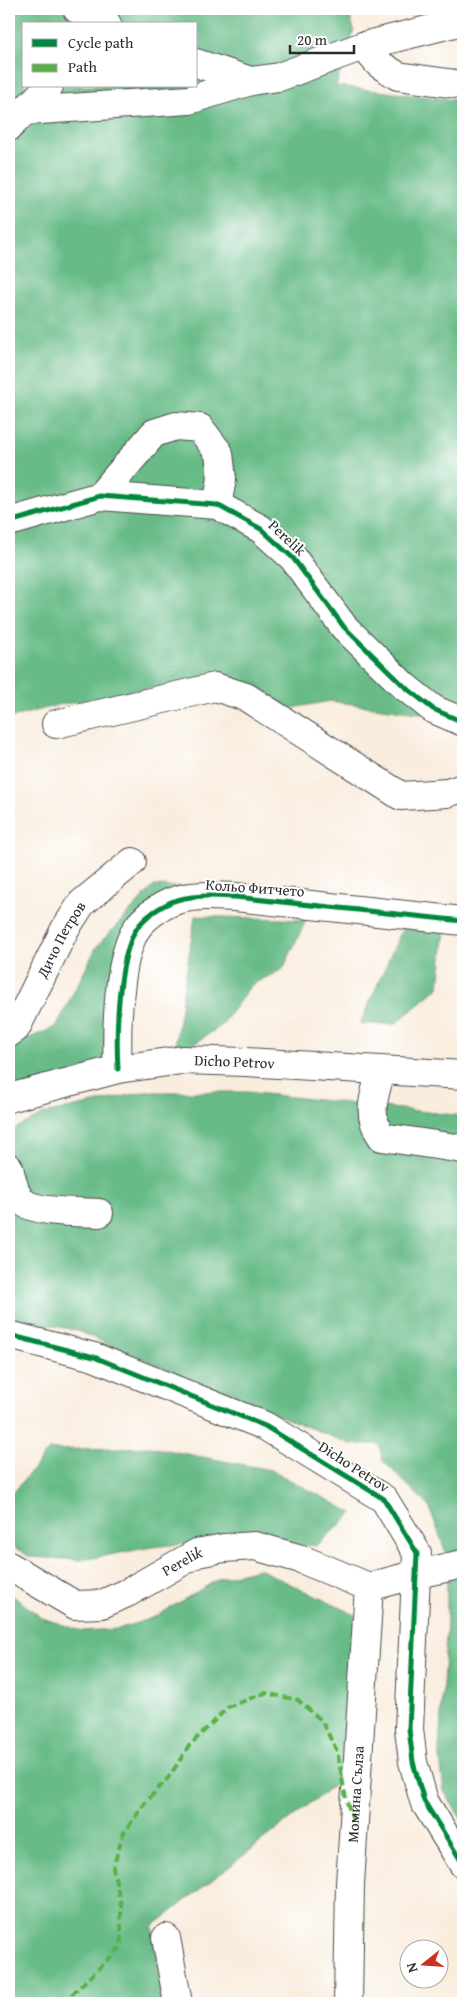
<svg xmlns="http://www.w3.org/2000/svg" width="472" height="2012" font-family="'Gentium Book Plus',serif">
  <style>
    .forest { fill: #68bb87; stroke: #4a7359; fill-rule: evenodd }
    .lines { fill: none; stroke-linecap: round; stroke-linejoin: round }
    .minor-casing { stroke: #4a4846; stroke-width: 30 }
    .minor { stroke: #fff; stroke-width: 28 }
    .quiet { stroke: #56b246; stroke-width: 4; stroke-dasharray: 8 4; stroke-linecap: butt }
    .cycleway-casing { stroke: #fff; stroke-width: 8 }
    .cycleway { stroke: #00873e; stroke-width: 5 }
    .labels { text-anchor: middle; stroke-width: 4; stroke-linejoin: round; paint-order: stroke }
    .street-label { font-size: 15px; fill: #2b2b2b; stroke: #fff }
  </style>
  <rect width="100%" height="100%" fill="#fff"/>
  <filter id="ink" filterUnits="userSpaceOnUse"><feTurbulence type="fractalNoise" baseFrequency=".02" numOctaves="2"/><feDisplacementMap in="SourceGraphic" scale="10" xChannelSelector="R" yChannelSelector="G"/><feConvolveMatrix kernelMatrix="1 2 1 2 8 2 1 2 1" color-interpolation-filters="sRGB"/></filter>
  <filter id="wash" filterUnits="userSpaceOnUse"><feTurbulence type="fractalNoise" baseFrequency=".0096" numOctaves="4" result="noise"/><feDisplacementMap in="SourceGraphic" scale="20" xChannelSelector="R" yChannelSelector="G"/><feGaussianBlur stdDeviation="1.12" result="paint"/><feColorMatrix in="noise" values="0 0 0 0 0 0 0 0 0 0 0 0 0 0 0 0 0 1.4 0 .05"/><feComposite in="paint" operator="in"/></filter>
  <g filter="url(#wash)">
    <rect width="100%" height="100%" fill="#f9edde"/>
    <path class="forest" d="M 9,9 L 348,9 L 354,30 L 336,86 L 463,101 L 463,719 L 330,701 L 286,709 L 223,676 L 58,705 L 9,718 ZM 24,24 L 196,24 L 196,86 L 24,86 Z
      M 154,886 L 216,888 L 167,917 L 130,950 L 107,1060 L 9,1106 L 9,1046 L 56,1027 L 97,946 Z
      M 195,916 L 306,920 L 283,969 L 251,985 L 222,1025 L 190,1047 L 175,1046 Z
      M 404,925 L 445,929 L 439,987 L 395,1024 L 360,1024 Z
      M 144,1092 L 247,1092 L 463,1116 L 463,1822 L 444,1791 L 439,1749 L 447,1621 L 447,1556 L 429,1506 L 383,1461 L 379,1444 L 351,1444 L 275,1414 L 75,1330 L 9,1317 L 9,1132 L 44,1114 Z
      M 150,1447 L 271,1470 L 353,1513 L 316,1546 L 230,1539 L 152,1547 L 82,1560 L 30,1557 L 9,1544 L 9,1498 L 49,1450 Z
      M 259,1569 L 355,1615 L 348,1774 L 153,1926 L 163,2003 L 9,2003 L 9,1593 L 42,1618 L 82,1631 L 118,1629 L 155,1617 L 220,1578 Z"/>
  </g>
  <g filter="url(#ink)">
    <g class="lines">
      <g class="minor-casing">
        <g id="minor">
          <path d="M 77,9 L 107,24"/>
          <path d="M 363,46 L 379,64 L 398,76 L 463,85"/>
          <path d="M 196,63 L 251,81 L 279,77 L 363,46 L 463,21"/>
          <path d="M 25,111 L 189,100 L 251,81"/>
          <path d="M 9,127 L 49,86"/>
          <path d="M 100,496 L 154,433 L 176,426 L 200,428 L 219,453 L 222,479 L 217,505"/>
          <path d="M 9,522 L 100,496 L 217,505 L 261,529 L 293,558 L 344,627 L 404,686 L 433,709 L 463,722"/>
          <path d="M 56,724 L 215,687 L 246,697 L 401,796 L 447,793 L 463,788"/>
          <path id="s1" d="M 9,1033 L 16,1028 L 65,929 L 82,903 L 132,862"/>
          <path d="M 118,1069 C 116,1034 117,951 140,924 C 148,915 160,907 171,902 C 191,894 214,896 235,897 L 463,921"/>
          <path d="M 381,1070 C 375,1096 365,1113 382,1137 L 463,1149"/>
          <path id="s2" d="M 9,1098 L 118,1069 L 182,1060 L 246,1062 L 463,1075"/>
          <path d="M 9,1168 C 12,1178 14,1194 22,1201 C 34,1213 82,1212 99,1213"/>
          <path d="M 9,1335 L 94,1357 L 265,1426 L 384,1499 L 417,1553 L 409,1729 L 413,1762 L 424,1801 L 463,1864"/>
          <path id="s3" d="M 9,1566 L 75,1605 L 102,1604 L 127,1593 L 197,1553 L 224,1548 L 255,1546 L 301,1559 L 369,1587"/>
          <path d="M 369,1587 L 417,1574 L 463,1564"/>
          <path d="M 166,1938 L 178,2003"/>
          <path id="s4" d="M 348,2003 L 350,1884 L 369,1587"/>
        </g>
      </g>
      <use href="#minor" class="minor"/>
      <path class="quiet" d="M 63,2003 L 121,1947 L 121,1905 L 113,1868 L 123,1834 L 146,1802 L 169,1777 L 189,1746 L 228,1707 L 265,1693 L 298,1700 L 321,1720 L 337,1751 L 346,1799 L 355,1826"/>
      <g class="cycleway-casing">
        <path id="cycleway" d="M 9,522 L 100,496 L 217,505 L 261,529 L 293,558 L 344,627 L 404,686 L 433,709 L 463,722
          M 118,1069 C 116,1034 117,951 140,924 C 148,915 160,907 171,902 C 191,894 214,896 235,897 L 463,921
          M 9,1335 L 94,1357 L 265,1426 L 384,1499 L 417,1553 L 409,1729 L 413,1762 L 424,1801 L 463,1864"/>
      </g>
      <use href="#cycleway" class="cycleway"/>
    </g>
  </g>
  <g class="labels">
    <g class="street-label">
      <text transform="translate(287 538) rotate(43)" y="5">Perelik</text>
      <text transform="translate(255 888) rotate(4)" y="5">Кольо Фитчето</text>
      <text dy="5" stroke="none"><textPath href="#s1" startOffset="108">Дичо Петров</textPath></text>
      <text dy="5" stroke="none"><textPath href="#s2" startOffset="230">Dicho Petrov</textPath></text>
      <text transform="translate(354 1467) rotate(33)" y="5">Dicho Petrov</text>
      <text dy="5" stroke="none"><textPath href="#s3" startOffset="195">Perelik</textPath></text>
      <text dy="5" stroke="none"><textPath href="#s4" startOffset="209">Момина Сълза</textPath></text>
    </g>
  </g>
  <rect width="472" height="2012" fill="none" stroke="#fff" stroke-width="30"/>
  <rect x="22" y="22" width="175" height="65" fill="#ffffff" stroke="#aaaaaa"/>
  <rect x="32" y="39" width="25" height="8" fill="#00873e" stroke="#aaaaaa"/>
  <text x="68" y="48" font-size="15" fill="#2b2b2b">Cycle path</text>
  <rect x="32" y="64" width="25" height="8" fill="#56b246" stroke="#aaaaaa"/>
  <text x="68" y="72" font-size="15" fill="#2b2b2b">Path</text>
  <g transform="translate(424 1964) rotate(253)"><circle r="24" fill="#ffffff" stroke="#aaaaaa"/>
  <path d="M0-4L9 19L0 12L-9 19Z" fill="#c8321e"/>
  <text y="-8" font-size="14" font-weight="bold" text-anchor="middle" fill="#2b2b2b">N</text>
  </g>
  <path d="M290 45v8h64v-8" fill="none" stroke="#2b2b2b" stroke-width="2.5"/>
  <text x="297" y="45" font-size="15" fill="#2b2b2b" stroke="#ffffff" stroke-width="4" paint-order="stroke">20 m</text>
</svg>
